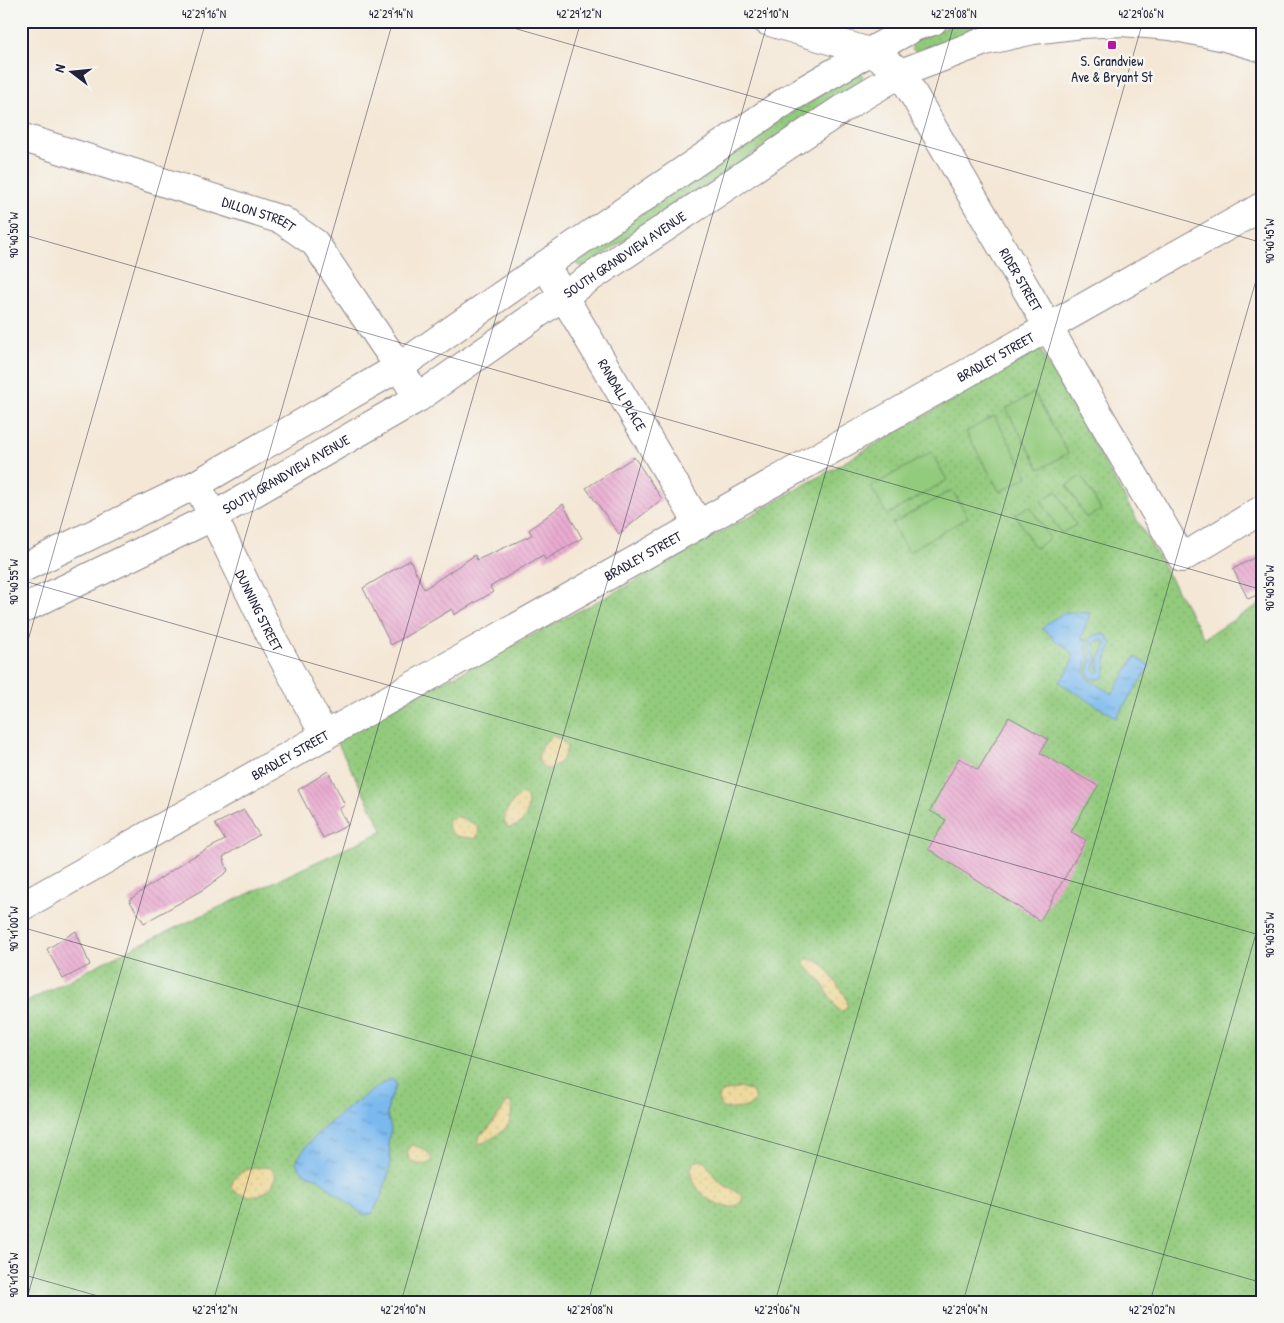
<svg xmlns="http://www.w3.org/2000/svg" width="1284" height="1323" font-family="'Patrick Hand',sans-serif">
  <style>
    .grass { fill: url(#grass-dots); stroke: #5a765c }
    .sand { fill: url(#sand-dots); stroke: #887e6c }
    .garden { fill: #93cb7d; stroke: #5a765c }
    .water { fill: url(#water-ripples); stroke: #4e6e94; fill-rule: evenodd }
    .building { fill: url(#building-back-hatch) }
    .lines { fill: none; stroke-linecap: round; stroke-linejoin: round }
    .minor-casing { stroke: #8b8488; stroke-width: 30 }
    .major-casing { stroke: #8b8488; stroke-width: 30 }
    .minor { stroke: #fff; stroke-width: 28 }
    .major { stroke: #fff; stroke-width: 28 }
    .ticks { fill: none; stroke: #22223b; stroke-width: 1; stroke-opacity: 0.45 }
    .poi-dot { fill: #b5179e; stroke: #f6f6f2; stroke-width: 2 }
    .labels { text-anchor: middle; stroke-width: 5; stroke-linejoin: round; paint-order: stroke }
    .poi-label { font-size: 14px; fill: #22223b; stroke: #f6f6f2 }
    .street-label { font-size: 14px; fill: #22223b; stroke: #f6f6f2 }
    .neatline { fill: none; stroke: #22223b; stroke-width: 2 }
    .ticks-label { font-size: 12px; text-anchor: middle; fill: #22223b }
  </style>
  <defs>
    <pattern id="grass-dots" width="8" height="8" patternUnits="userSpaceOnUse" patternTransform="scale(1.25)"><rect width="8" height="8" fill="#93cb7d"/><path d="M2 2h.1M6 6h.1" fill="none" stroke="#7eae6d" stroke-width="1.8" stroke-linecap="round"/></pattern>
    <pattern id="sand-dots" width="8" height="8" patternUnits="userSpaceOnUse" patternTransform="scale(1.25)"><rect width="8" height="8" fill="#eeda9e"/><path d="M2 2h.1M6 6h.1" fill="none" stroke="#ccbb89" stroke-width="1.8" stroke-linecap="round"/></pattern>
    <pattern id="water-ripples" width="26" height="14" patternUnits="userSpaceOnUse" patternTransform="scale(1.25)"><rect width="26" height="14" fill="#7ab9ee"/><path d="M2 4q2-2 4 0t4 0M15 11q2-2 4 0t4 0" fill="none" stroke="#6496c2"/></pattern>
    <pattern id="building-back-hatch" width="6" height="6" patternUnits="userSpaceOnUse" patternTransform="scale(1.25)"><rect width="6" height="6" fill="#eaacd1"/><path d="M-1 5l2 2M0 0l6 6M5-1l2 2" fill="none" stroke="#c894b4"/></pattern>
  </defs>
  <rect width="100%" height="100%" fill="#f6f6f2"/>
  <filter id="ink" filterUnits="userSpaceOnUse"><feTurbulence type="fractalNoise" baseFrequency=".02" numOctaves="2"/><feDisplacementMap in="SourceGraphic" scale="10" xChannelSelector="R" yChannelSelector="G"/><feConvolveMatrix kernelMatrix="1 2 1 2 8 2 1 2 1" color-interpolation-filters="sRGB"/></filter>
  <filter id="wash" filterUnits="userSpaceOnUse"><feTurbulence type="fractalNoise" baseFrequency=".0096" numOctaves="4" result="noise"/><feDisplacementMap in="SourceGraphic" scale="20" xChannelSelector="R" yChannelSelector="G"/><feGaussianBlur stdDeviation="1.12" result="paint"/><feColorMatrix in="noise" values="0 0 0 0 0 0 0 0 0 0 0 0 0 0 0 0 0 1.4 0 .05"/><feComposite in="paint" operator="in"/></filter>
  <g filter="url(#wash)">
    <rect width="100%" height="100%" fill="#f4e7d5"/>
    <path class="grass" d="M 965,21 L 1023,21 L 920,52 L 916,52 L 912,49 L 912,44 L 914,41 L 939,30 Z
      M 859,71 L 863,76 L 861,81 L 585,267 L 577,265 L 576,260 L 579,257 L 754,136 Z
      M 1040,349 L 1204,638 L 1263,602 L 1263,1302 L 21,1302 L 21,1005 L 117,955 L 383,831 L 335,738 L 623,588 L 836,467 Z"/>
    <path class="sand" d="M 553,736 L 562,740 L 567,747 C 565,758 558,766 547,770 L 541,765 L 538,758 L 542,745 Z
      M 520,794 L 527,797 C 530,811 525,825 509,828 C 497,818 512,803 520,794 Z
      M 456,816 L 475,824 L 479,828 L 478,835 L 475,839 C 461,835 451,841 447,822 Z
      M 807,959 C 823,959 828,972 836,983 C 842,992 849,996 847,1008 L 842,1011 L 837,1009 L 822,983 L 803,963 Z
      M 742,1088 L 752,1091 L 756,1101 C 749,1109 732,1110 722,1108 C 718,1102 718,1098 722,1092 Z
      M 508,1102 L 511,1102 C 512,1109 512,1118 508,1125 C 504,1131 485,1144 478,1144 L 480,1135 L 488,1129 Z
      M 413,1145 C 421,1147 430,1152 432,1160 C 425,1167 420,1165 411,1161 L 407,1152 L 410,1146 Z
      M 702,1160 C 709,1165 711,1172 716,1179 C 724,1187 737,1189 743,1197 L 740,1204 L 730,1208 C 708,1202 697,1194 690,1172 L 694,1162 Z
      M 269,1167 L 275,1172 C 279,1195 244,1203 231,1188 C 234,1168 253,1168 269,1167 Z"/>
    <path class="garden" d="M 1034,393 L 1068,453 L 1040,469 L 1006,409 Z
      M 994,416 L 1028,476 L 1000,492 L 966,432 Z
      M 931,452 L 947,480 L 887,515 L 871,487 Z
      M 1082,476 L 1101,510 L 1086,518 L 1067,485 Z
      M 952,490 L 968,517 L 908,552 L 892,524 Z
      M 1057,491 L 1076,525 L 1061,533 L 1041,500 Z
      M 1030,506 L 1050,539 L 1035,548 L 1015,514 Z"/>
    <path class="water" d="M 1065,612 L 1090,613 L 1082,636 L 1082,639 L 1088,640 L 1086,643 L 1088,656 L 1085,672 L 1088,679 L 1112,694 L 1135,657 L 1150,666 L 1116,718 L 1059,682 C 1067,672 1080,659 1067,648 C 1064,645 1059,644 1057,642 C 1051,636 1049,633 1042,629 L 1050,621 Z
      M 1097,634 L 1107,635 L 1112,645 L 1106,659 L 1106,672 L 1104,677 L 1096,680 L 1090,677 L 1088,672 L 1091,659 L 1090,642 L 1092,636 ZM 1101,640 L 1106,642 L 1106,644 L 1098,662 L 1100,671 L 1098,673 L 1094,669 L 1097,659 L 1094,644 L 1097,641 Z
      M 388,1080 L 395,1080 L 396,1086 L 389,1101 L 387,1114 L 391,1129 L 388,1141 L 390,1150 L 390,1169 L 382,1195 L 372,1214 L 363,1215 L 316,1177 C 305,1175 301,1171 296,1162 C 312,1131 359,1099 388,1080 Z"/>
    <g id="blocks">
      <path class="building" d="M 634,457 L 662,499 L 619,534 L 586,488 Z
        M 563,504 L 582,538 L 545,560 L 543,555 L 490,587 L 493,592 L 454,615 L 452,609 L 391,645 L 363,588 L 410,560 L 424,589 L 475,555 L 477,560 L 532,535 L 529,530 Z
        M 1263,553 L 1263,592 L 1248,599 L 1233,569 Z
        M 1009,717 L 1048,739 L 1040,753 L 1098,786 L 1071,832 L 1086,840 L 1040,921 L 928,849 L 946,820 L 930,811 L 959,758 L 978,770 Z
        M 328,771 L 345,805 L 339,809 L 348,825 L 323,838 L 298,790 Z
        M 244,810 L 259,835 L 223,857 L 228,871 L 204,889 L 144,923 L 129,900 L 187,860 L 225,840 L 215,824 Z
        M 76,931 L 90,965 L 63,979 L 47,949 Z"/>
    </g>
  </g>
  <g filter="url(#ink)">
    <use href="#blocks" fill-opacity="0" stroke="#8b8488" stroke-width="1"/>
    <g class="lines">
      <g class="minor-casing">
        <g id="minor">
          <path id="s1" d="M 767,21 L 869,52 L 887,62 L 901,73 L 1182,558 L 1263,509"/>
          <path id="s2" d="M 21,137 L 282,220 L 315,243 L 399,367 L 418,398"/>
          <path id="s3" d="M 545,265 L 699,525"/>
          <path id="s4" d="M 197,484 L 270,634 L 325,736"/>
          <path id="s5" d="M 21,907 L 1263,206"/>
        </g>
      </g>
      <g class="major-casing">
        <g id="major">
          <path d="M 21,569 L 197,484 L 399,367 L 545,265 L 790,98 L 869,52 L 916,26 L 933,21"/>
          <path id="s6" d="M 21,610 L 212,517 L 418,398 L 563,296 L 848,105 L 901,73 L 985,41 L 1033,30 L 1082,24 L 1122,22 L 1171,26 L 1225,37 L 1263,48"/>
        </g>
      </g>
      <use href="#minor" class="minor"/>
      <use href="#major" class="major"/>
    </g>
  </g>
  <path class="ticks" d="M 489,21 L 1263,243M 21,234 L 1263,590M 21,580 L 1263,936M 21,665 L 206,21M 21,927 L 1263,1283M 21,1274 L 119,1302M 26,1302 L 393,21M 213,1302 L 581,21M 401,1302 L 768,21M 588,1302 L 955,21M 775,1302 L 1143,21M 963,1302 L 1263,256M 1150,1302 L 1263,909"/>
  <rect class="poi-dot" x="1107" y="40" width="10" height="10" rx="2.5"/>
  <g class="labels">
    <g class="poi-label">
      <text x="1112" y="66">S. Grandview<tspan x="1112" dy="16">Ave &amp; Bryant St</tspan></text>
    </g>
    <g class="street-label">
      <text dy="5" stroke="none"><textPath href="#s2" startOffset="250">DILLON STREET</textPath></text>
      <text dy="5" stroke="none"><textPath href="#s6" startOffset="702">SOUTH GRANDVIEW AVENUE</textPath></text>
      <text dy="5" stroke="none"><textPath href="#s1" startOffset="384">RIDER STREET</textPath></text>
      <text dy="5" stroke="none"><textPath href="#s5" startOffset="1119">BRADLEY STREET</textPath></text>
      <text dy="5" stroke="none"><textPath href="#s3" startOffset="151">RANDALL PLACE</textPath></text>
      <text dy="5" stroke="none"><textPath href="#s6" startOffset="298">SOUTH GRANDVIEW AVENUE</textPath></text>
      <text dy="5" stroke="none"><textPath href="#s5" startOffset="714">BRADLEY STREET</textPath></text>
      <text dy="5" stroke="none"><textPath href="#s4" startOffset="141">DUNNING STREET</textPath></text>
      <text dy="5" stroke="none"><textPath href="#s5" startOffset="309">BRADLEY STREET</textPath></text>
    </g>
  </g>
  <rect width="1284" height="1323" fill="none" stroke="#f6f6f2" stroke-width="55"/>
  <g transform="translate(72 72) rotate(286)" stroke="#f6f6f2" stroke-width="4" paint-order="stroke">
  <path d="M0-4L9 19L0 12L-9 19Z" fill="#22223b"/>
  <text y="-8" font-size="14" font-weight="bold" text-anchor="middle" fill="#22223b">N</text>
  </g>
  <rect x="28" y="28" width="1228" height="1268" class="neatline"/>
  <g class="ticks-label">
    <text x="204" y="18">42°29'16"N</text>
    <text x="391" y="18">42°29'14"N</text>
    <text x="579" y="18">42°29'12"N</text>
    <text x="766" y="18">42°29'10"N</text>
    <text x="954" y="18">42°29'08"N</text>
    <text x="1141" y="18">42°29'06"N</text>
    <text transform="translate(14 235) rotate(-90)" y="4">90°40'50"W</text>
    <text transform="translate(1270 241) rotate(-90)" y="4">90°40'45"W</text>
    <text transform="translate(14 582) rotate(-90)" y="4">90°40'55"W</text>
    <text transform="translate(1270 588) rotate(-90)" y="4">90°40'50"W</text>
    <text transform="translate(14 929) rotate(-90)" y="4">90°41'00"W</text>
    <text transform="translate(1270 935) rotate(-90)" y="4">90°40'55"W</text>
    <text transform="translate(14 1275) rotate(-90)" y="4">90°41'05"W</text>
    <text x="215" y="1314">42°29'12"N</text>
    <text x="403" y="1314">42°29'10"N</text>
    <text x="590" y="1314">42°29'08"N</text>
    <text x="777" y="1314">42°29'06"N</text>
    <text x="965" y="1314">42°29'04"N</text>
    <text x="1152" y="1314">42°29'02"N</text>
  </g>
</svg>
